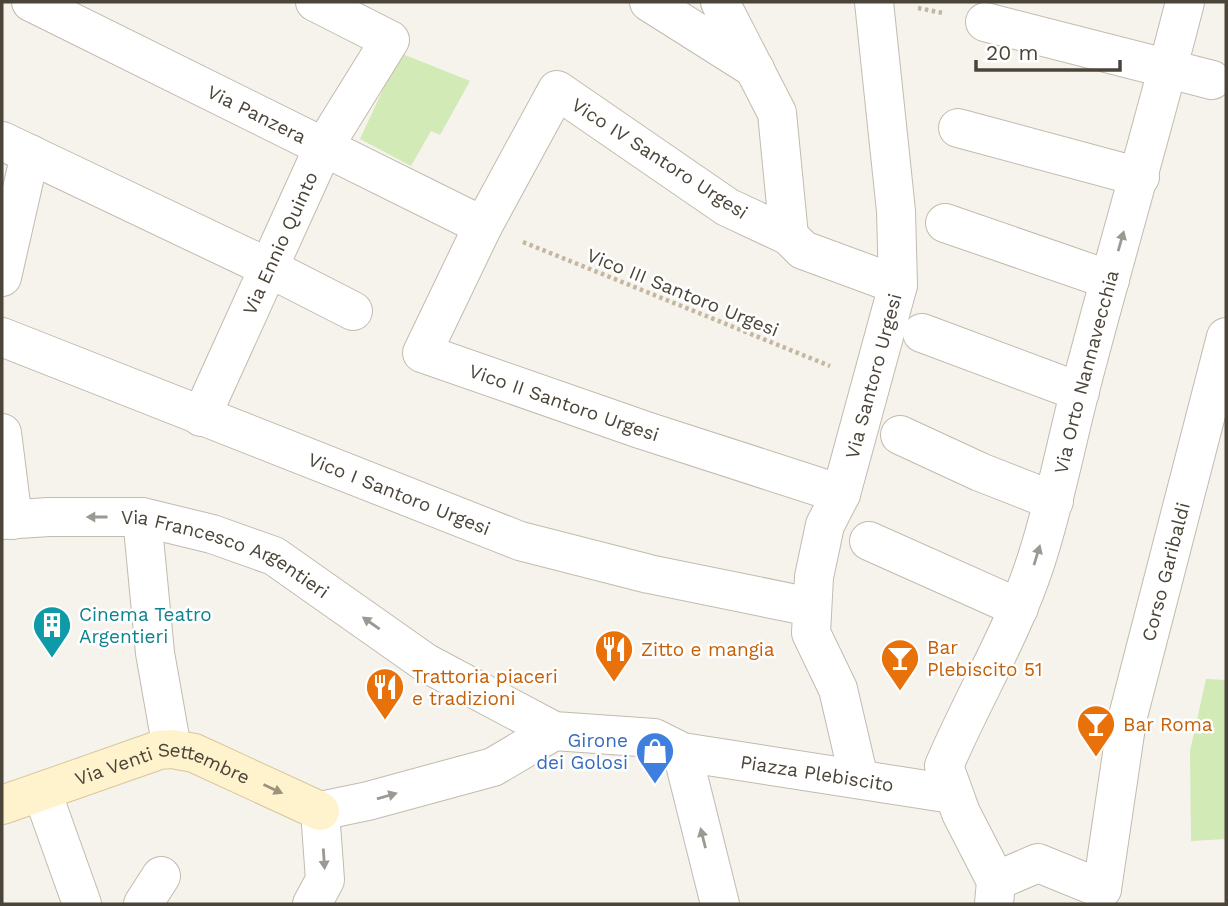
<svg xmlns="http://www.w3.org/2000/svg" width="1228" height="906" font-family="'Work Sans',sans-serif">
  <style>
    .green { fill: #d2eab5 }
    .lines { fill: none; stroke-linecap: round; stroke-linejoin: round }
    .street-casing { stroke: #c2bbae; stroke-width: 40 }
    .secondary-casing { stroke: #d6c79b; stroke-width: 40 }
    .path { stroke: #c4b79f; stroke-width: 4.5; stroke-dasharray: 3.5 3.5; stroke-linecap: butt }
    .street { stroke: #fff; stroke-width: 38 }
    .secondary { stroke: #fff3cd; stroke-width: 38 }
    .oneway { fill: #9c9892 }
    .oneway2 { fill: #9c937c }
    .labels { text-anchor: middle; stroke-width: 5; stroke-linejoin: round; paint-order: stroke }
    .street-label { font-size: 19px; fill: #4b4439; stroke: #fff }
    .culture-label { font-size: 19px; fill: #0d838f; stroke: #fff; text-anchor: start }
    .food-label { font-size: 19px; fill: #c56008; stroke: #fff; text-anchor: start }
    .shop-label { font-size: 19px; fill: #366cbe; stroke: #fff; text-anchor: end }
  </style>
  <rect width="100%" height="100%" fill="#f6f3ec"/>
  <path class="green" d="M 400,53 L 470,81 L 440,135 L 431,131 L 411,166 L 360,139 Z
    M 1206,679 L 1226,680 L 1226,839 L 1191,841 L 1190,751 Z"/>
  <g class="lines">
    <g class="street-casing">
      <g id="street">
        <path id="s1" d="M 31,2 L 483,226"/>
        <path d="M 649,2 L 755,69"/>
        <path d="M 720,2 L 777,113 L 789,236 L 803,250 L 898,285 L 841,494 L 825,525 L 814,577 L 811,633 L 838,689 L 859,779"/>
        <path d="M 874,2 L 896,211 L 898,285"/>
        <path d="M 985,22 L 1212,80"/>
        <path d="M 958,128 L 1140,177"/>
        <path d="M 2,141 L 269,268 L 353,311"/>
        <path d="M 945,223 L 1110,280"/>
        <path id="s2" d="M 789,236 L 727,207 L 557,90 L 483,226 L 422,353 L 643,430 L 841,494"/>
        <path d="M 2,277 L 30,154"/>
        <path d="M 922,333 L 1080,392"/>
        <path id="s3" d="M 2,337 L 520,541 L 649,574 L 811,607"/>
        <path id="s4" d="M 201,417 L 323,148 L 390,40 L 315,2"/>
        <path d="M 2,433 L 13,520"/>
        <path d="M 900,435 L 980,472 L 1054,501"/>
        <path d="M 142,517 L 155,653 L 172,749"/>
        <path id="s5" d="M 2,520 L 49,517 L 142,517 L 212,534 L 274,556 L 426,663 L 554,731 L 654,738 L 682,752 L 952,794"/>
        <path d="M 869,541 L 1019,608"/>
        <path d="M 682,752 L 720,904"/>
        <path d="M 42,792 L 82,904"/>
        <path d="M 996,881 L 1038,863 L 1102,889"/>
        <path id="s6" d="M 1102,889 L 1127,720 L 1226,337"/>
        <path d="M 143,904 L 161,876"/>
        <path d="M 312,904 L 325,880 L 320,811 L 368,801 L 493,767 L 554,731"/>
        <path id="s7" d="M 994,904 L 996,881 L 961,813 L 944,766 C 973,698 1012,634 1035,564 C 1054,507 1065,448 1080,390 C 1114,260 1152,131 1185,2"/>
      </g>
    </g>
    <g class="secondary-casing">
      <g id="secondary">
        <path id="s8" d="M 2,805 L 159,750 L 172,749 L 194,753 L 320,811"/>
      </g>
    </g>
    <path class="path" d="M 918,8 L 943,13
      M 523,242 L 830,366"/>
    <use href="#street" class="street"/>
    <use href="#secondary" class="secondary"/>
  </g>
  <defs><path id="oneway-solid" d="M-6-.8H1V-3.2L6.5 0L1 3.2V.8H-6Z" transform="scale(1.75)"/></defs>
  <g class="oneway">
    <use href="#oneway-solid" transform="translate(1121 241) rotate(-74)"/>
    <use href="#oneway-solid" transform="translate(97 517) rotate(-180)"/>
    <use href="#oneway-solid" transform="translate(1037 555) rotate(-73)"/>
    <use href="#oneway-solid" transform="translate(371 623) rotate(-145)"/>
    <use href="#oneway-solid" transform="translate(387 796) rotate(-16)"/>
    <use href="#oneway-solid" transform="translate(703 838) rotate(-104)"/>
    <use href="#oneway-solid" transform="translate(324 859) rotate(86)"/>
  </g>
  <use class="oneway2" href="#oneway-solid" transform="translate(273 789) rotate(25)"/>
  <defs>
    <g id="building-pin" transform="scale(2.0125)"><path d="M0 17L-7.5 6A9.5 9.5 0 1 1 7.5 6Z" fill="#0f9aa8" stroke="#fff"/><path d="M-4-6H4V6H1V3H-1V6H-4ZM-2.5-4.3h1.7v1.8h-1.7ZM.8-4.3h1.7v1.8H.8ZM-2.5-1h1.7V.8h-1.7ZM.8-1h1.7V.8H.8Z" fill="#fff"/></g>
    <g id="restaurant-pin" transform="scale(2.0125)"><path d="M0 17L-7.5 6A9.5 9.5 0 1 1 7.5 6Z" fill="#e8710a" stroke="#fff"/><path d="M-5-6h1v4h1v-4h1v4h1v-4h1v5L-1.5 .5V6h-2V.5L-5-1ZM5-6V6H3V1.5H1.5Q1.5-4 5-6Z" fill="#fff"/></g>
    <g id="bar-pin" transform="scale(2.0125)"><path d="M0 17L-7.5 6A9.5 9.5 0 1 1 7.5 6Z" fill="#e8710a" stroke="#fff"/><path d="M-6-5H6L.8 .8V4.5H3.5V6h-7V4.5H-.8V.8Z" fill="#fff"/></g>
    <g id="shop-pin" transform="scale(2.0125)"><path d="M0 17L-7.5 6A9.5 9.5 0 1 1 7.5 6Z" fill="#3f7fe0" stroke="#fff"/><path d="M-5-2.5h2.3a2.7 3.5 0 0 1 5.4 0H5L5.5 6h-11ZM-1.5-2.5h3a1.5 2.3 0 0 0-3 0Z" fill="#fff"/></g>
  </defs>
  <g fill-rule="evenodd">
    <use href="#building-pin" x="52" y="625"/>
    <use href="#restaurant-pin" x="614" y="649"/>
    <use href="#bar-pin" x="900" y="658"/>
    <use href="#restaurant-pin" x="385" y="687"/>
    <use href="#bar-pin" x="1096" y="724"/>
    <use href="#shop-pin" x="655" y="751"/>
  </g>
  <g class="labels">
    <g class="street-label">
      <text dy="7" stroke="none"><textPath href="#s1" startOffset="252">Via Panzera</textPath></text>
      <text transform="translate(660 158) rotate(33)" y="7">Vico IV Santoro Urgesi</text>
      <text dy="7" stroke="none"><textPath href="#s4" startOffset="191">Via Ennio Quinto</textPath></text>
      <text transform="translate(683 292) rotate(22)" y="7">Vico III Santoro Urgesi</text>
      <text dy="7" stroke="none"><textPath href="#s7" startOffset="570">Via Orto Nannavecchia</textPath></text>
      <text transform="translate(873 376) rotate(-75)" y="7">Via Santoro Urgesi</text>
      <text dy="7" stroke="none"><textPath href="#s2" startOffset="721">Vico II Santoro Urgesi</textPath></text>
      <text dy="7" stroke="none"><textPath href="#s3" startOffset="427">Vico I Santoro Urgesi</textPath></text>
      <text dy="7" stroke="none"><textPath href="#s5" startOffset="231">Via Francesco Argentieri</textPath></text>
      <text dy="7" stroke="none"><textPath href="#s6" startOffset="324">Corso Garibaldi</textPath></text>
      <text dy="7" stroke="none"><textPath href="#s5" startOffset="877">Piazza Plebiscito</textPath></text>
      <text dy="7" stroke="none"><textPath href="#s8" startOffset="170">Via Venti Settembre</textPath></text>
    </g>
    <g class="culture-label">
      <text x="79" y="621">Cinema Teatro<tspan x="79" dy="22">Argentieri</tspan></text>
    </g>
    <g class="food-label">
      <text x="927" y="654">Bar<tspan x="927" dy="22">Plebiscito 51</tspan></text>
      <text x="641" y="656">Zitto e mangia</text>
      <text x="412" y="683">Trattoria piaceri<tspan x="412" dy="22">e tradizioni</tspan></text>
      <text x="1123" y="731">Bar Roma</text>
    </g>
    <g class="shop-label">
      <text x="628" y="747">Girone<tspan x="628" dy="22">dei Golosi</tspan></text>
    </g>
  </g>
  <rect width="1228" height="906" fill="none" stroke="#4b4439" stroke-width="7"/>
  <path d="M976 60v10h144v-10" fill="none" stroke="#4b4439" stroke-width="3.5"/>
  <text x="986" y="60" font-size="21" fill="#4b4439" stroke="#ffffff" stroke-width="5" paint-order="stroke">20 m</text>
</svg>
